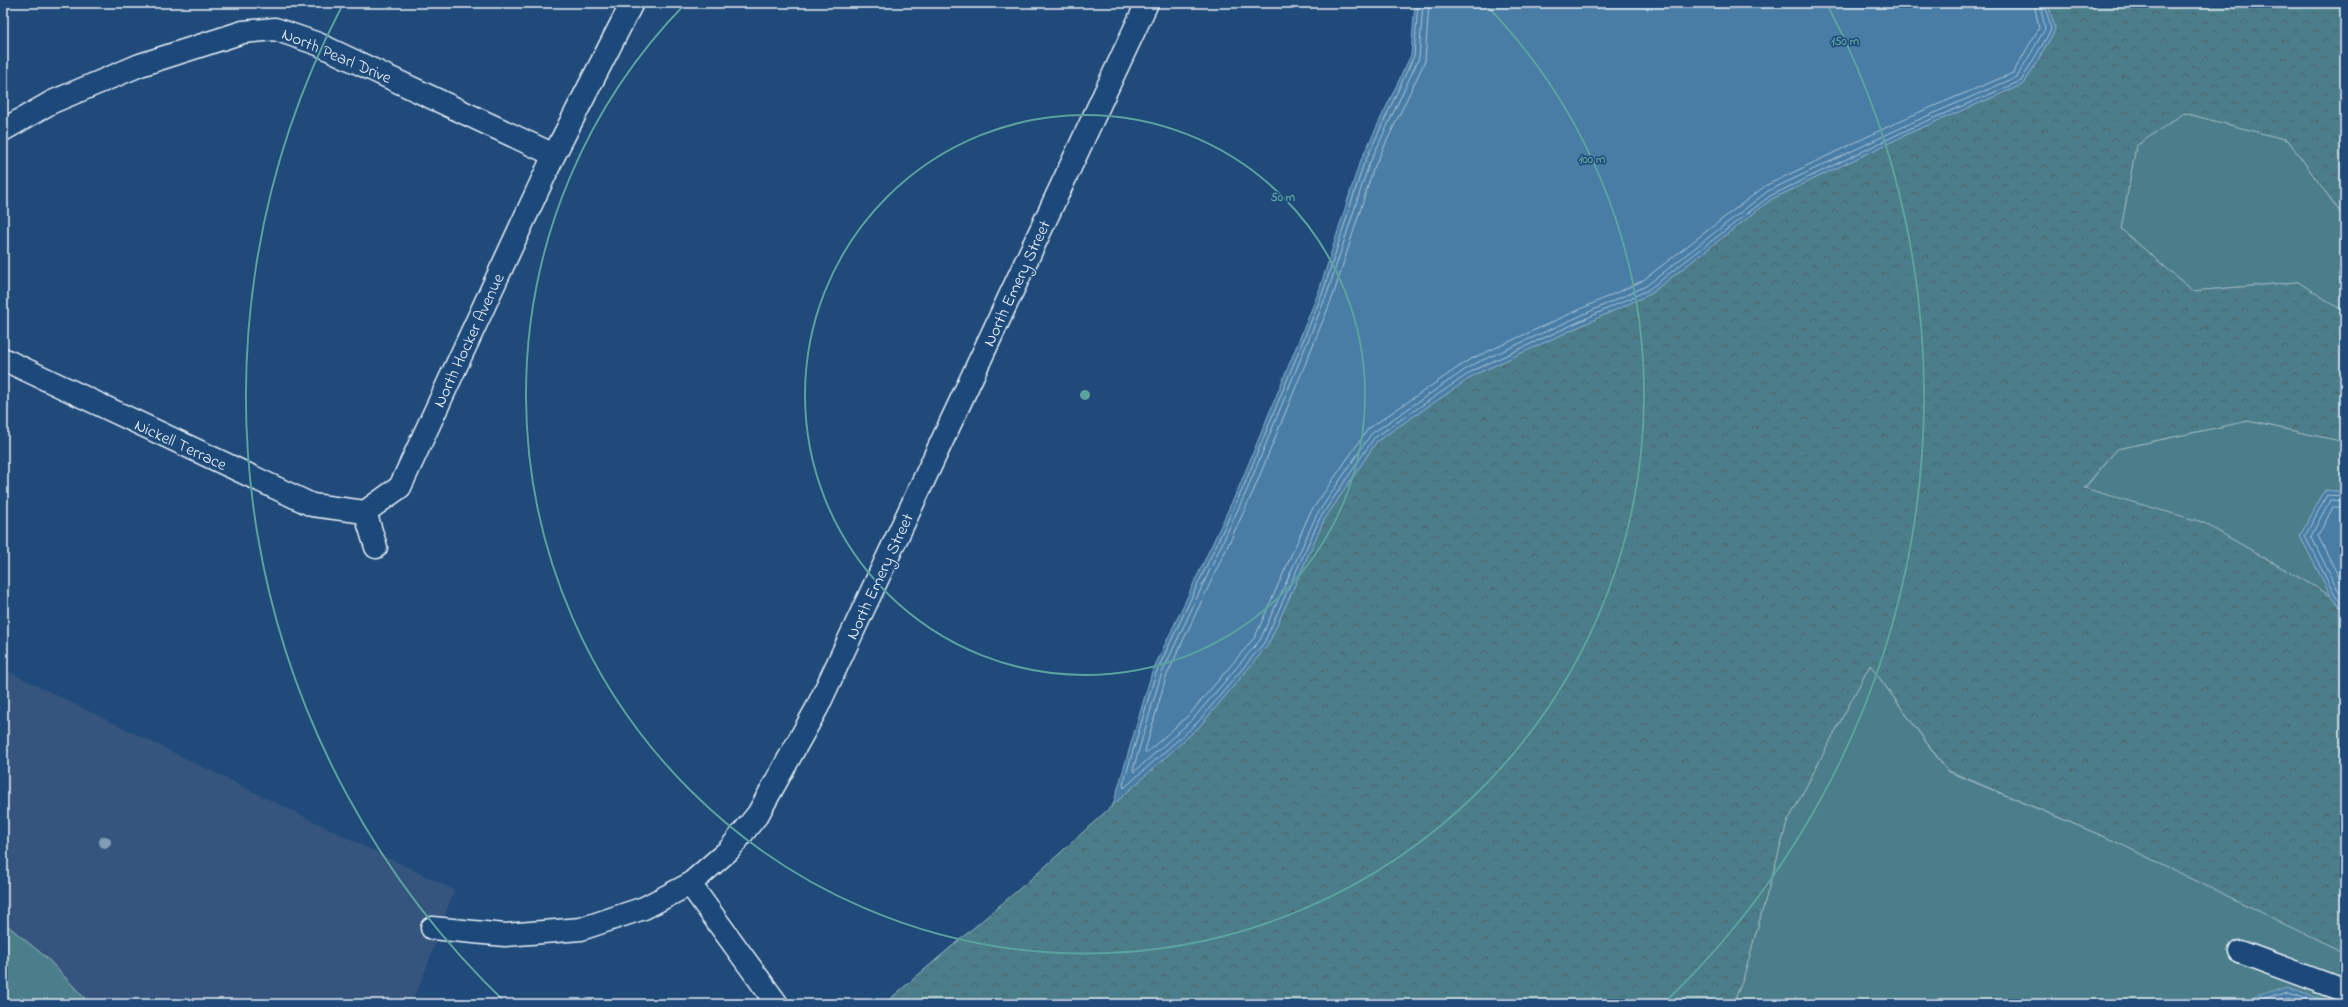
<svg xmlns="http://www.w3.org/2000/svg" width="2348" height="1007" font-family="'Indie Flower',sans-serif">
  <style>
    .built { fill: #35557e }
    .green { fill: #4c7e8a; stroke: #9ab8c1 }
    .forest { fill: url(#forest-crowns); stroke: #9ab8c1 }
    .water { fill: #497da6; stroke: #89abc7 }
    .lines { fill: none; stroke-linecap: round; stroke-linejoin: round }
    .shore { stroke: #a8c3d7; stroke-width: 1 }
    .minor-casing { stroke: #e8f1f8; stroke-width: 25 }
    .minor { stroke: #1f4a7a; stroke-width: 22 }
    .tree { fill: #819cb6 }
    .ring { fill: none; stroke: #5ba19e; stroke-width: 2 }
    .labels { text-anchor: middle; stroke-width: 3; stroke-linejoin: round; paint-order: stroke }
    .street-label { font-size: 17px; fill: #e8f1f8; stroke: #1f4a7a }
    .centre { fill: #5ba19e; stroke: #1f4a7a; stroke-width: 2 }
    .ring-label { font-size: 12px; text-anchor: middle; font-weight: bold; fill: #5ba19e; stroke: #1f4a7a; stroke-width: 3; stroke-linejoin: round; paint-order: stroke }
  </style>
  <defs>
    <pattern id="forest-crowns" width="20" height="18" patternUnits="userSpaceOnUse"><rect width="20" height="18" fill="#4c7e8a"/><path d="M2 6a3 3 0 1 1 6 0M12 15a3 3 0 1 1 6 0" fill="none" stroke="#49666d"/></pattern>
  </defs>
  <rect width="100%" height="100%" fill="#1f4a7a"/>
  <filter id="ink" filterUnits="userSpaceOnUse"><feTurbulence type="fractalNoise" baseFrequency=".025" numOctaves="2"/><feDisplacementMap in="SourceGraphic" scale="8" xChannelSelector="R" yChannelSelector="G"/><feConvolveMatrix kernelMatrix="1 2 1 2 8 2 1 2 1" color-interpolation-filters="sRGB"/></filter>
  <g filter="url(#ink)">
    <path class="built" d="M 3,669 L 454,890 L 422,980 L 410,1004 L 3,1004 Z"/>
    <path class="green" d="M 2184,113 L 2288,140 L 2345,219 L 2345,264 L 2338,274 L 2345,292 L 2345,312 L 2298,282 L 2193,291 L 2121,229 L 2136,146 Z
      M 2248,421 L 2345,442 L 2345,492 L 2325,490 L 2300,536 L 2331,596 L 2202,522 L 2084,489 L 2117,449 Z
      M 1870,665 L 1947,771 L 2112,840 L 2345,953 L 2345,1004 L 2246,1001 L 2245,1004 L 1733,1004 L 1743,979 L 1787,823 Z
      M 3,922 L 47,958 L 90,1004 L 3,1004 Z"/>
    <path class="forest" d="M 2048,3 L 2345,3 L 2345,219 L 2288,140 L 2184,113 L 2136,146 L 2121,229 L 2193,291 L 2298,282 L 2345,312 L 2345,442 L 2248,421 L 2117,449 L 2084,488 L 2202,522 L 2331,596 L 2345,612 L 2345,953 L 2112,840 L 1947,770 L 1870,665 L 1787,823 L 1743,979 L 1733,1004 L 884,1004 L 1038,873 L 1200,726 L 1268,645 L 1324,520 L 1377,441 L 1476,374 L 1650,294 L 1772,199 L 1914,131 L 2024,84 L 2055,30 Z"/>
    <path class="water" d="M 1415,3 L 2048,3 L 2055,30 L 2024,84 L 1914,131 L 1772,199 L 1650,294 L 1476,374 L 1377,441 L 1324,520 L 1268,645 L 1200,726 L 1113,805 L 1152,672 L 1239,487 L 1319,291 L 1359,164 L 1411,55 Z
      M 2345,264 L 2345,292 L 2338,274 Z
      M 2325,490 L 2345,492 L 2345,612 L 2331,596 L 2300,536 Z
      M 2286,987 L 2336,1004 L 2245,1004 L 2246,1001 Z"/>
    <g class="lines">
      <path class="shore" d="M 1418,3 L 1414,56 L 1363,166 L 1323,292 L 1243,488 L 1156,673 L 1123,785 L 1124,788 L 1197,723 L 1264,643 L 1320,518 L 1374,438 L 1474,370 L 1648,290 L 1770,196 L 1913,127 L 2021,81 L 2051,30 L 2045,3
        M 1423,3 L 1419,58 L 1368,167 L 1327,294 L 1247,490 L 1161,675 L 1133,770 L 1134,772 L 1193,719 L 1260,640 L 1316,516 L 1371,434 L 1472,365 L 1646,286 L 1768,191 L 1911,123 L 2017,77 L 2045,29 L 2040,3
        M 1429,3 L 1425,61 L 1373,170 L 1333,296 L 1253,492 L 1166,677 L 1145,751 L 1146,753 L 1189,715 L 1255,637 L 1310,513 L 1368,429 L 1469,360 L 1642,281 L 1765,186 L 1908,117 L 2013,73 L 2039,28 L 2034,3
        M 2345,496 L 2327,495 L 2305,536 L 2334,594 L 2345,606
        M 2345,501 L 2330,500 L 2311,536 L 2338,591 L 2345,598
        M 2345,507 L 2333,507 L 2318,536 L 2345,589
        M 2251,1004 L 2287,992 L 2324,1004
        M 2266,1004 L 2287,997 L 2308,1004"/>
      <g class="minor-casing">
        <path id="minor" d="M 3,130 L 52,102 L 140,65 L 243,32 L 275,29 L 318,44 L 554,155
          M 3,359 L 312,505 L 365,512
          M 365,512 L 400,487 L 554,155 L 632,3
          M 365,512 L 376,547
          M 690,884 L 777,1004
          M 432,928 L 505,935 L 581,929 L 644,908 L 690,884 L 729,850 L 758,814 L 817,708 L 1147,3
          M 2240,952 L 2345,991"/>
      </g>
      <use href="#minor" class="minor"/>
    </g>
    <circle class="tree" cx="105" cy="842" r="6"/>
  </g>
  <g class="ring">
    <circle cx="1085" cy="395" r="280"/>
    <path d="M1484 3A559 559 0 1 1 686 3"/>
    <path d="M507 1004A839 839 0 0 1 341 8M1829 8A839 839 0 0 1 1663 1004"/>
  </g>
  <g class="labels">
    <g class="street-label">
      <text transform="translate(337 55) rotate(23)" y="6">North Pearl Drive</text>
      <text transform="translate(1016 283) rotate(-65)" y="6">North Emery Street</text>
      <text transform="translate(468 340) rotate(-65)" y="6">North Hocker Avenue</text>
      <text transform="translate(181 444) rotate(25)" y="6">Nickell Terrace</text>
      <text transform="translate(879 576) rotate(-65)" y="6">North Emery Street</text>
    </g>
  </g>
  <circle cx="1085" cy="395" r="6" class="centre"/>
  <g class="ring-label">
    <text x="1845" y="45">150 m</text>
    <text x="1592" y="163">100 m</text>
    <text x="1283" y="201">50 m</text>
  </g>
  <rect width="2348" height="1007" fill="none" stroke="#1f4a7a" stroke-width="16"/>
  <rect x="8" y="8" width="2332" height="991" fill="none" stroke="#e8f1f8" stroke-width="1.5" filter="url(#ink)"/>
</svg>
